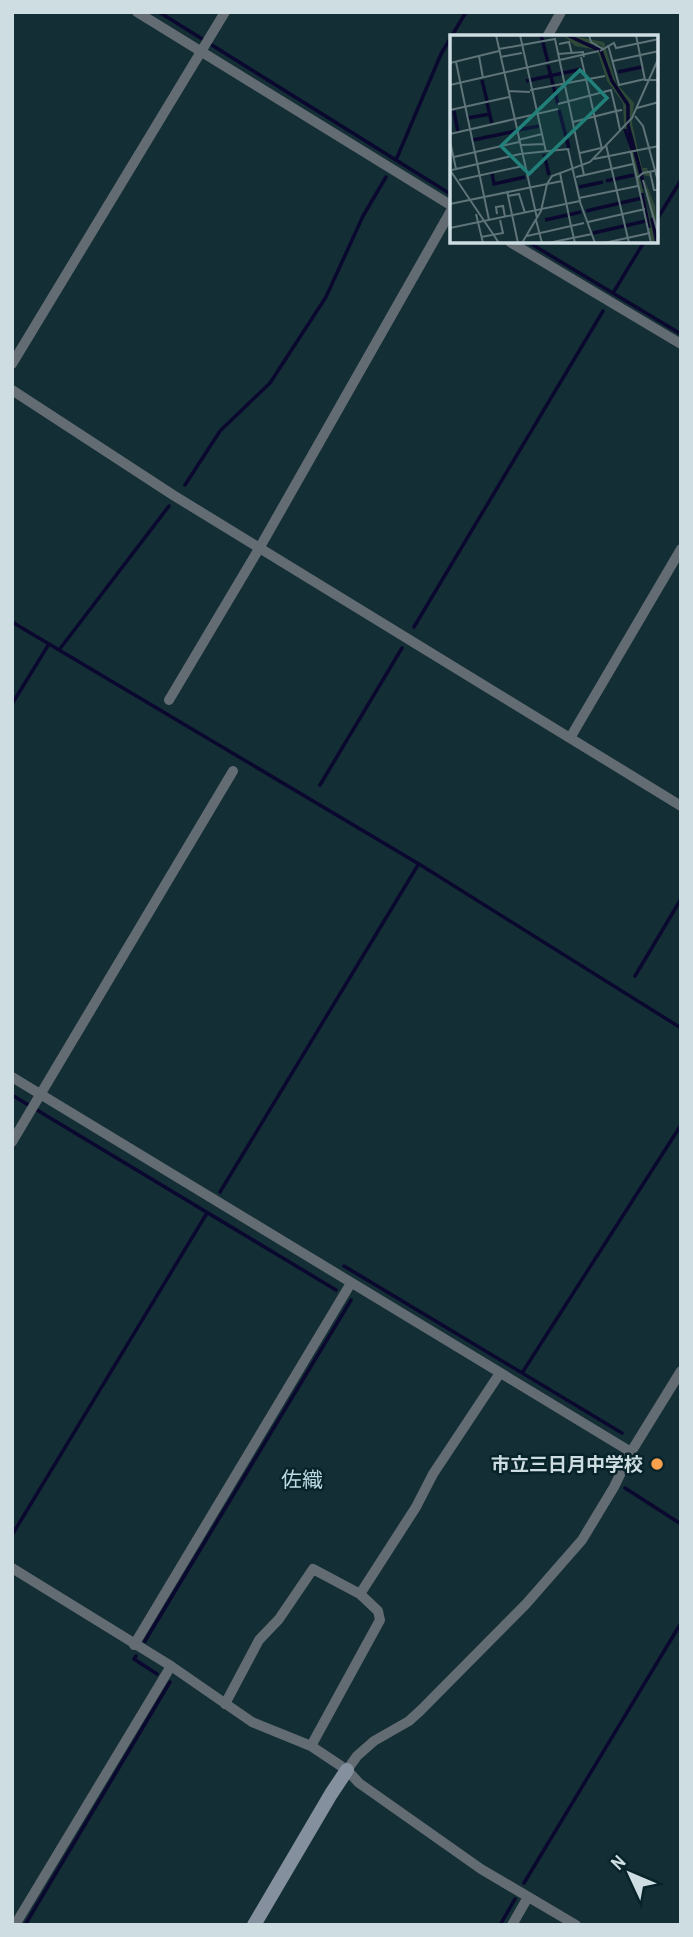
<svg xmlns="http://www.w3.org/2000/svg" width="693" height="1937" font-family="'Archivo Narrow','Noto Sans JP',sans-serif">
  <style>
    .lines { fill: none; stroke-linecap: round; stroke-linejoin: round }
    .stream { stroke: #0b082f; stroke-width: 3.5 }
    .street { stroke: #636b73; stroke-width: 10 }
    .secondary { stroke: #84909d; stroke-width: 14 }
    .poi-dot { fill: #f9a04c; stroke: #08242a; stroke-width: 2.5 }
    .labels { text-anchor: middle; stroke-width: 5; stroke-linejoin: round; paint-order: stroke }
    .poi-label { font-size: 19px; font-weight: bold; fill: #cedde1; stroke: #08242a; text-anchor: end }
    .neighbourhood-label { font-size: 21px; fill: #bbdae3; stroke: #08242a }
    .inset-river { fill: none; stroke: #0b082f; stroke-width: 3.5 }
    .inset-road { fill: none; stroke: #5e7479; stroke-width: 2 }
    .view { fill: #22807a; fill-opacity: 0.15; stroke: #22807a; stroke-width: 3.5 }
    .inset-edge { fill: none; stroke: #cedde1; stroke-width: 3.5 }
  </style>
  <rect width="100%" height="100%" fill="#132e34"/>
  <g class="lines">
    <path class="stream" d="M 159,12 L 452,195
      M 396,160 L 441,54 L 466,12
      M 656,221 L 681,180
      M 528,242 L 681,334
      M 613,293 L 644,242
      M 185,485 L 220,431 L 270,383 L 326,297 L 363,216 L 386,177
      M 12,622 L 419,864 L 681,1028
      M 414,627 L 603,311
      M 59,650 L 169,506
      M 12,704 L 49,644
      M 320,785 L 402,648
      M 635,976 L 681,899
      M 12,1095 L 336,1290
      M 220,1192 L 418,865
      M 344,1266 L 622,1433
      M 522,1373 L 681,1125
      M 625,1488 L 681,1524
      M 12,1535 L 207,1213
      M 145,1641 L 351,1300
      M 136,1656 L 134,1659 L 157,1674
      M 524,1883 L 681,1623
      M 25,1925 L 170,1682
      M 500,1925 L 515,1899"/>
    <path class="street" d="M 137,12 L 452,206
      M 547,37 L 561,12
      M 510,242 L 681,344
      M 12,364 L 225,12
      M 12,390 L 173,495 L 681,806
      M 169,700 L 260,547 L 452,209
      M 570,738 L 681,549
      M 12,1077 L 631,1452
      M 12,1142 L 233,771
      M 12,1568 L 171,1666 L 252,1722 L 311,1746 L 347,1770 L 359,1783 L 481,1869 L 576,1925
      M 134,1645 L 351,1283
      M 225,1704 L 259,1640 L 279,1619 L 313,1569 L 360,1594 L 416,1507 L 433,1474 L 500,1373
      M 311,1746 L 380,1620 L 378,1611 L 360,1594
      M 347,1770 L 357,1756 L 374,1741 L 409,1721 L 421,1710 L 526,1604 L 582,1540 L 614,1487 L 631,1452 L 681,1371
      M 15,1925 L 171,1666
      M 512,1925 L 528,1897"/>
    <path class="secondary" d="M 254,1925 L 331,1794 L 347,1770"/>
  </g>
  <circle class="poi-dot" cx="657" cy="1464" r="7"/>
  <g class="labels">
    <g class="poi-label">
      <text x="643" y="1471">市立三日月中学校</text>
    </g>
    <g class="neighbourhood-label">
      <text x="302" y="1487">佐織</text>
    </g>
  </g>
  <g transform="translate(450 35)">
    <rect width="208" height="208" fill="#132e34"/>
    <path d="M 113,0 L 150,15 L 161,46 L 176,68 L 177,92 L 206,208 L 202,208 L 185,141 L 174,91 L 173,68 L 157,46 L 147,15 L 125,11 ZM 118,0 L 154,7 L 166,48 L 184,68 L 182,88 L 192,133 L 197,133 L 201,142 L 193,140 L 205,171 L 208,208 L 179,89 L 179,67 L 162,47 L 151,10 L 126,7 Z" fill="#2e4937"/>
    <path class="inset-river" d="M 91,0 L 98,27M 117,0 L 151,16 L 162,46 L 178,70 L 178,90 L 195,154M 98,30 L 108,69M 168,37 L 192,32M 32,45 L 37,66M 76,46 L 132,34M 37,68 L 42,89M 109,75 L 119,113M 4,76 L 8,97M 18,83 L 40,79M 175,94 L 182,115M 68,95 L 89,91M 23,105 L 66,96M 94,119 L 99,140M 42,138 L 44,149 L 75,142M 156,146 L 184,140M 129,152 L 153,147M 192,158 L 199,193M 136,176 L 192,163M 202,183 L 207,208M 95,185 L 131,177M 143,198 L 196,186"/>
    <path class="inset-road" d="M 46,0 L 87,183M 70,0 L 96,117M 139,0 L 141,7 L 153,14M 186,0 L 195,45 L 209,45M 109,9 L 119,7 L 122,19M 158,10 L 169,50 L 195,44M 49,14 L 105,4 L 134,140M 150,16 L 164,8 L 166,13 L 209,4M 108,19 L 133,17 L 134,22M 29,21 L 33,43M 50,22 L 72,18M 131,22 L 152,114M 163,26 L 209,16M 6,27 L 39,185M 0,28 L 49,16M 0,50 L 149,16M 80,55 L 155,41M 58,56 L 80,57M 108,69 L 161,55 L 166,76 L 172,75M 187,73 L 209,67M 0,75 L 59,62M 185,81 L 193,91 L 209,150M 123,87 L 166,76 L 170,95M 0,99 L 108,74M 68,105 L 92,99M 0,106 L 6,134M 71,110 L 94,109M 156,110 L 179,208M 181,117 L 201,208M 130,118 L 151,113M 4,122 L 69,107M 144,124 L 209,111M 0,135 L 49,208M 200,137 L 204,155 L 209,155M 126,142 L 183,129M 9,145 L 73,131M 193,145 L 209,202M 57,156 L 68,208M 58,161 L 69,159 L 75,178M 129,163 L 188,151 L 187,143 L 193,138 L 209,135M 130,167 L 145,208M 0,169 L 97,149 L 102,141 L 140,127 L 182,83 L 209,22M 26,179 L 33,208M 47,179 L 46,172 L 53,171 L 55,182M 86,185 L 92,208M 138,187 L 195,174M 0,193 L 130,166 L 118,114 L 70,119 L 2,135M 77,201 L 121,191 L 110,138M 31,202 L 53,198 L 50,185M 72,208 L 91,176 L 97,149 L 112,146M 98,208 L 142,199M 125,208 L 121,191 L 134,188M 154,208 L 200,198"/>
    <path class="view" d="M 130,35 L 157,63 L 79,139 L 51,111 Z"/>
    <rect width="208" height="208" class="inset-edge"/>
  </g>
  <rect width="693" height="1937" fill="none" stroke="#cedde1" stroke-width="28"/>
  <g transform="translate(630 1874) rotate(314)" stroke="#08242a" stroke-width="5" paint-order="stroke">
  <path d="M0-5L12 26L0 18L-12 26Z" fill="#cedde1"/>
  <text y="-10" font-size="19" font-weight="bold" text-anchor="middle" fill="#cedde1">N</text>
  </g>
</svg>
